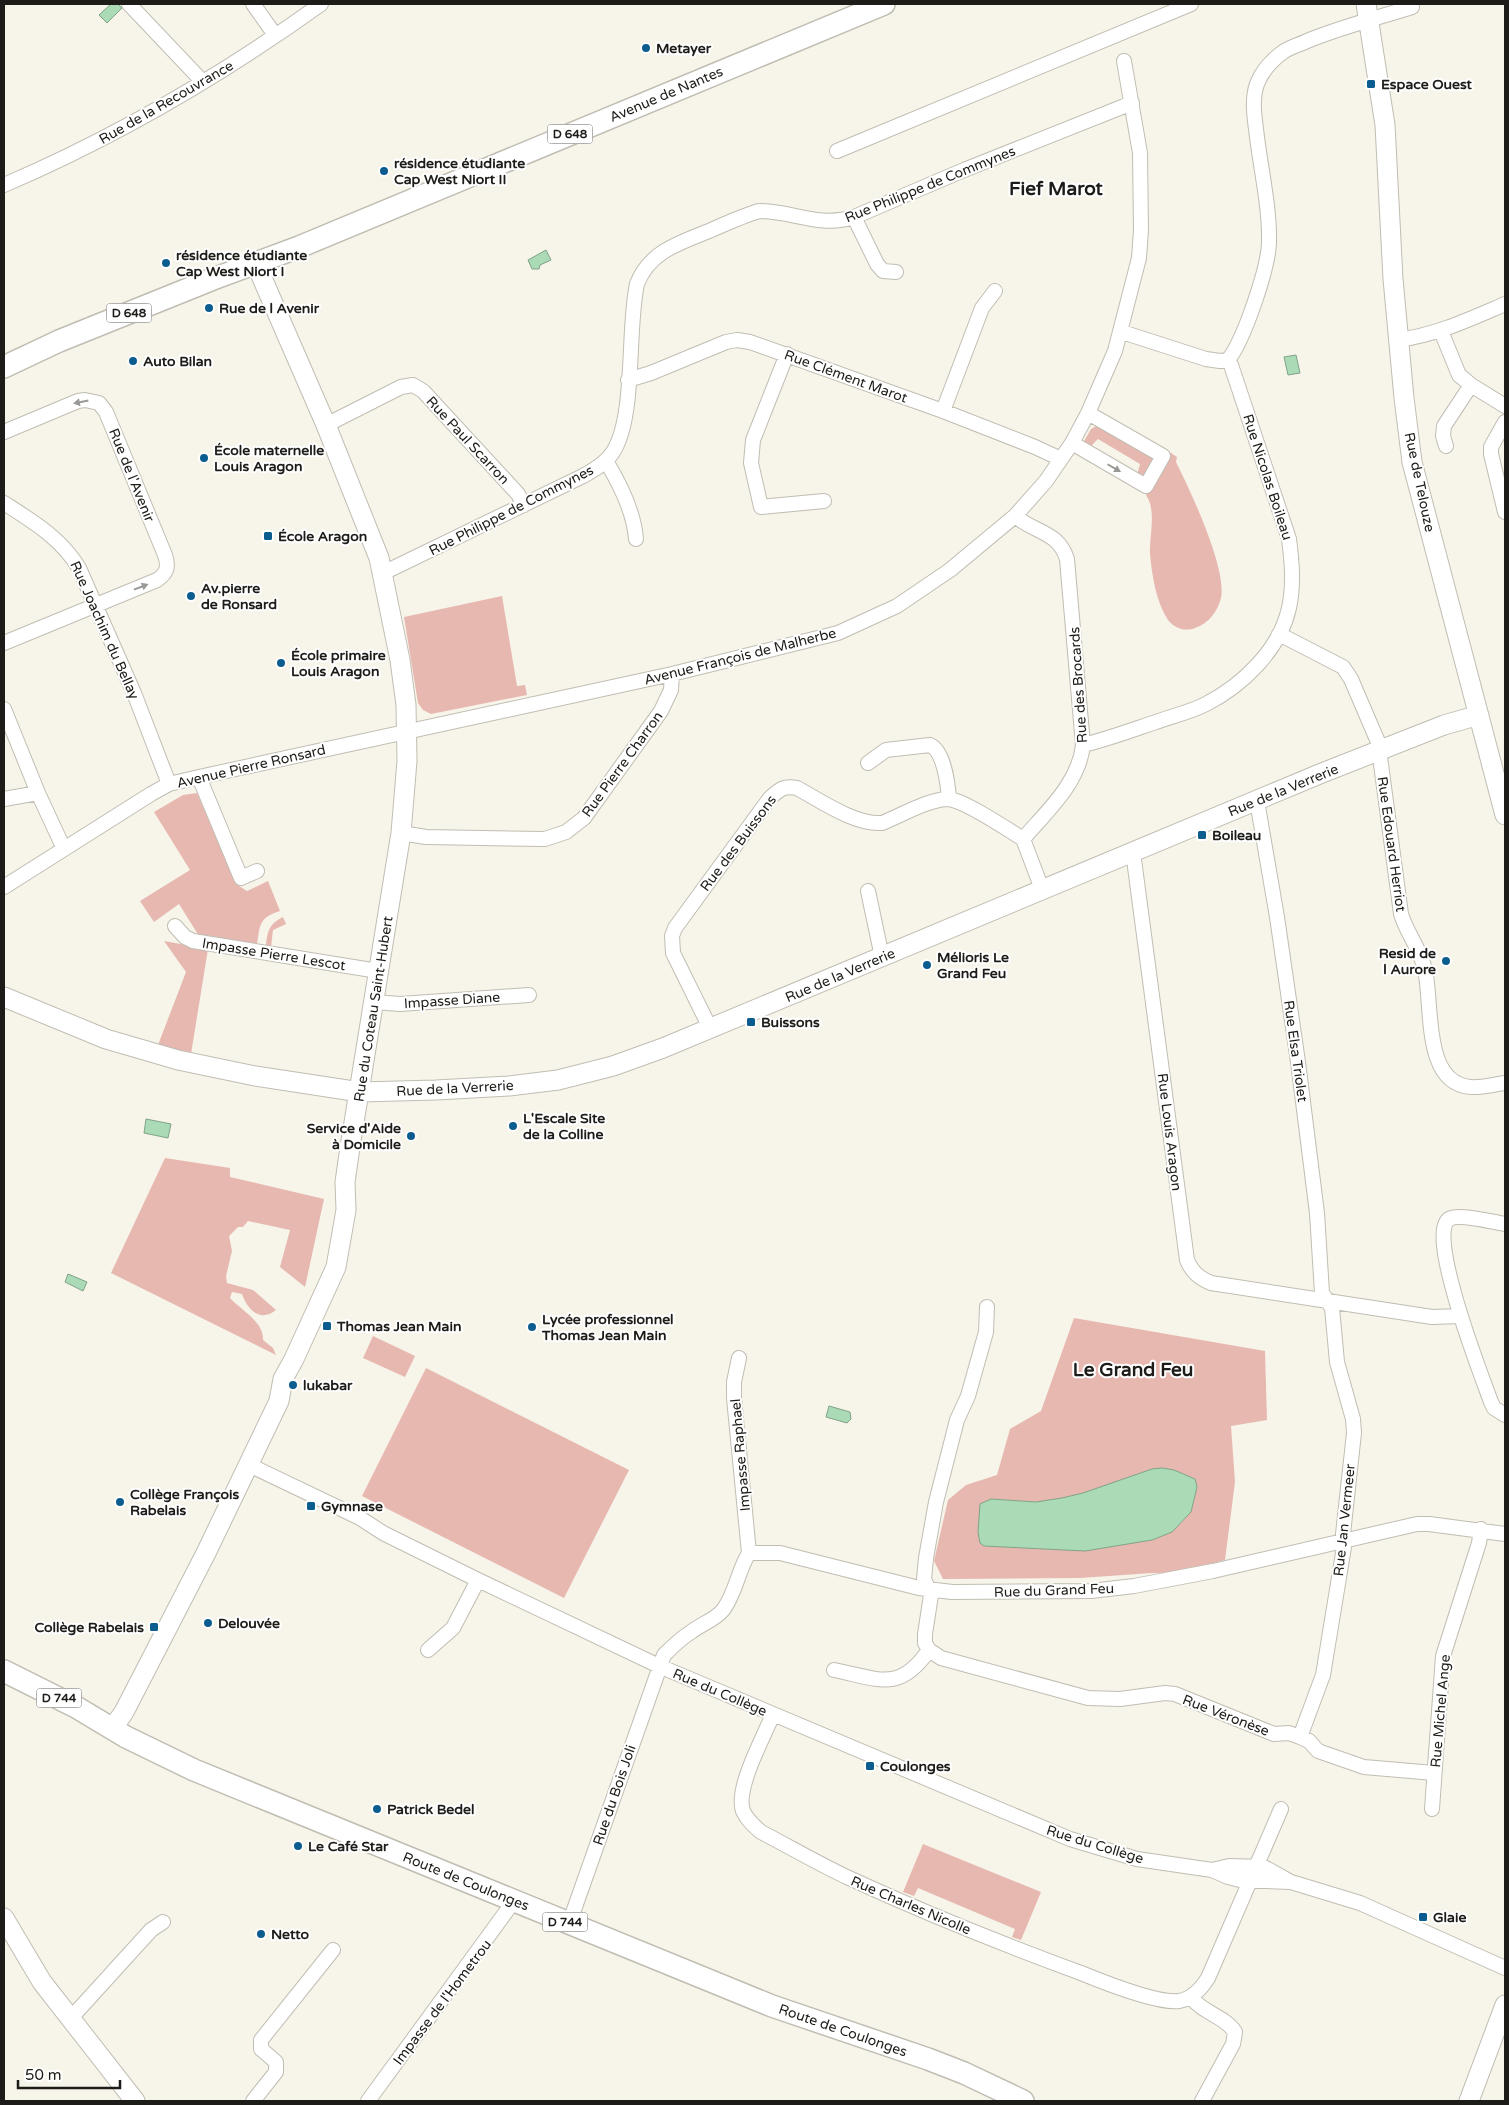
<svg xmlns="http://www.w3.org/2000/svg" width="1509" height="2105" font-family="'Varela Round',sans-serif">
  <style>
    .green { fill: #e7b8b0; fill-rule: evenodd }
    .water { fill: #aadbb6; stroke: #80a287 }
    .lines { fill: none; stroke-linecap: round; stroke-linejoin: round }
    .street-casing { stroke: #c0bdb3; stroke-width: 16 }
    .secondary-casing { stroke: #c0bdb3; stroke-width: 21 }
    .primary-casing { stroke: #c0bdb3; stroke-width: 24 }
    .street { stroke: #fff; stroke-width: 14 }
    .secondary { stroke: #fff; stroke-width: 19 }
    .primary { stroke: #fff; stroke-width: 21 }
    .oneway { fill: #999997 }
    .poi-dot { fill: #0c5d8f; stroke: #fff; stroke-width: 2 }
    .labels { text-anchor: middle; stroke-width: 4; stroke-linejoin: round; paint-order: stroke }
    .shield { fill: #fff; stroke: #61605d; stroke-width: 1 }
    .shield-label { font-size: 12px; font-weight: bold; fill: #1d1c18 }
    .poi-label { font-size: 14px; font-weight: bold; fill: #1d1c18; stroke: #fff; text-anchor: start }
    .street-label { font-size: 14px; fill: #1d1c18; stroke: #fff }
    .district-label { font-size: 19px; font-weight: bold; fill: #1d1c18; stroke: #fff }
  </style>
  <rect width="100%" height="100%" fill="#f7f4ea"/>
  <path class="green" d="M 1098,425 L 1154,456 L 1155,460 L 1145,479 L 1137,475 L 1140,464 L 1098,439 L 1091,446 L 1083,443 L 1091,429 Z
    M 1168,451 L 1177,457 L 1176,462 C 1190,490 1227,568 1221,598 C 1218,611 1208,624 1195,628 C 1185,632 1174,628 1168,620 C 1156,602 1152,575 1150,554 C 1149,536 1157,511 1146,495 Z
    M 502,596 L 517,686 L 525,685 L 527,695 L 431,714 L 423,710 L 418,703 L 404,617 Z
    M 197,793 L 236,884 L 247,891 L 268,881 L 280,911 C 259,918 260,924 257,945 L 199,936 L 179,904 L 154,922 L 140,901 L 190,870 L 154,812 L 183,795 Z
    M 283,917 L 286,924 L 273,930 L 271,947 L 266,947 C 267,932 269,924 283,917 Z
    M 164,941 L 208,949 L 191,1054 L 158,1045 L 186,972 Z
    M 165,1158 L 230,1168 L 230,1177 L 324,1199 L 305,1287 L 280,1267 L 290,1230 L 248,1221 L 243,1227 L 238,1227 L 229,1236 L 232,1251 L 226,1276 L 227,1283 L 253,1290 L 276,1310 C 260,1323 247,1309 242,1294 L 232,1292 L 230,1298 C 241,1310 264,1322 263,1340 L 273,1348 L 276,1355 L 111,1273 Z
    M 1074,1318 L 1265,1351 L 1267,1420 L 1231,1426 L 1235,1482 L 1225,1560 L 1176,1573 L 1152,1573 L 1080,1578 L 943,1579 L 934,1561 L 948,1500 L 966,1485 L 997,1475 L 1010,1429 L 1041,1411 ZM 1162,1468 L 1174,1470 L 1195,1479 L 1197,1487 L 1191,1512 L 1172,1532 L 1152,1540 L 1085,1551 L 985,1546 L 980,1504 L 992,1499 L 1036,1502 L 1062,1498 L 1083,1493 L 1152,1469 Z
    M 373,1336 L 415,1356 L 405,1377 L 363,1358 Z
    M 426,1368 L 629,1470 L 564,1598 L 362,1496 Z
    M 923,1844 L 1041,1892 L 1021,1940 L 1012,1937 L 1015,1929 L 918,1888 L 914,1896 L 903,1892 Z"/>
  <path class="water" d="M 111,4 L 118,4 L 122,8 L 107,23 L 99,15 Z
    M 546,250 L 551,260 L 540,265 L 539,269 L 532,269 L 528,260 Z
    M 1296,355 L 1300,373 L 1288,375 L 1284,357 Z
    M 146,1119 L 171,1124 L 168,1138 L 144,1133 Z
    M 68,1274 L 87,1282 L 83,1291 L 65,1282 Z
    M 829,1406 L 850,1412 L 851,1419 L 847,1423 L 826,1417 Z
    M 1162,1468 L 1174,1470 L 1195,1479 L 1197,1487 L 1191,1512 L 1172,1532 L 1152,1540 L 1085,1551 L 984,1546 L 980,1543 L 978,1532 L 980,1504 L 991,1499 L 1036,1502 L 1062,1498 L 1083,1493 L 1152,1469 Z"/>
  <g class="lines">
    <g class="street-casing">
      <path id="street" d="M 129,4 L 203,82
        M 253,4 L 275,35
        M 837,151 L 1191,4
        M 4,185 C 116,137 222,75 321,4
        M 854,217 L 877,264 L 883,271 L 896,272
        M 1441,331 L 1459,375 L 1471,385 L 1505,406
        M 1122,332 L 1206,359 L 1220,361 L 1228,360 C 1244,340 1268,269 1269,243 C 1270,209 1261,170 1257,137 C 1255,120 1251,101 1257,84 C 1262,71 1272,60 1283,52 C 1290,47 1299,45 1307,41 C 1341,27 1377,18 1412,7
        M 1398,340 C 1436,335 1470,319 1505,304
        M 787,354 L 753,440 L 751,463 L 761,507 L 824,501
        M 628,380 L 651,373 L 726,342 L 737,340 L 750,342 L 943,411 L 1035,447 L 1061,459
        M 943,411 L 982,308 L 995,291
        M 1505,422 L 1491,447 L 1491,454 L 1505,512
        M 326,425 L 401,387 L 413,385 L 423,391 L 518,494 L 524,505
        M 4,432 L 78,401 L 85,400 L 99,403 L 106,412 L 165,555 C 169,567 167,573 157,580 L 4,643
        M 1072,443 L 1146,486 L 1163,456 L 1088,413
        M 1446,446 L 1443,436 L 1444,426 L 1471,385
        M 606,461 C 620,484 634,512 636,539
        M 4,503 C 32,521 61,538 79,568 L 134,693 L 169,784
        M 1015,516 C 1035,533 1058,531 1067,559 L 1083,745 C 1079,783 1047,811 1023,839 L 1042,889
        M 383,573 L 583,476 C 594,470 606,463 613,452 C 636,416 627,329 637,284 C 649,252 679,243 709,231 C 725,224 742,216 759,211 C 793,211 819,228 854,217 L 964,170 L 1132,103
        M 1279,634 L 1343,667 L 1351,679 L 1378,742 L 1401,914 C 1407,934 1421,950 1425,970 C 1433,1004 1422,1084 1471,1087 C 1482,1088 1495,1084 1505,1083
        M 4,709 L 38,793 L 64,849
        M 1083,745 C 1108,739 1132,730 1156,722 C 1172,716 1191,712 1206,704 C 1243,685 1280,649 1289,608 C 1294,585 1292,562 1289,539 L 1231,365 L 1228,360
        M 868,763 L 886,750 L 930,745 C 944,751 948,785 949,799
        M 199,777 L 241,878 L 257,871
        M 4,799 L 38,793
        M 1257,801 L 1277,917 L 1298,1062 L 1317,1213 L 1322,1293 L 1332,1308 L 1337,1362 L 1353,1419 L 1354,1433 L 1343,1534 L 1344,1547 L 1323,1675 L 1300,1737
        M 401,833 L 426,837 L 545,839 L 566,832 L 584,818 L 661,711 L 671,690 L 672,674
        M 1133,852 L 1187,1260 C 1192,1272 1199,1278 1211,1283 L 1432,1317 L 1461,1316
        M 4,887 L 151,794 L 169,784 L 199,777 L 672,674 L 838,633 L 897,606 L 950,570 L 1015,516 L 1046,481 L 1072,443 L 1088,413 L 1115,351 L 1139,258 L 1141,230 L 1140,153 L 1124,61
        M 868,891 L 882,957
        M 175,926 L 185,937 L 193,941 L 378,971
        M 374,1002 L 400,1004 L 529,995
        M 710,1028 L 673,953 L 672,936 L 675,928 L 770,798 C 779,790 784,785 797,788 C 821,801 855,825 882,823 C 900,816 929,799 948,799 C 964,800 1007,829 1023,839
        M 1505,1224 C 1493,1222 1459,1213 1449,1219 C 1426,1234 1482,1377 1491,1402 L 1494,1408 L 1505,1415
        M 987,1307 L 986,1332 L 968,1396 L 957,1420 L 936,1502 L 926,1558 L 924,1579 L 931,1595 L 925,1634 L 925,1643 L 929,1650 L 941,1658 L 1088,1698 L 1120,1699 L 1165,1693 L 1175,1694 L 1274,1734 L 1289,1733 L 1300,1737 L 1309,1741 L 1318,1751 L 1364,1767 L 1434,1773
        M 739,1358 L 734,1382 L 734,1398 L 749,1553
        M 247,1464 L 360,1518 L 383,1533 L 478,1580 L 659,1666 L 1070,1839 L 1137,1859 L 1212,1870 L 1228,1877 L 1240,1880 L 1291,1882
        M 428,1650 L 453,1628 L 478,1580
        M 834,1670 C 879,1679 899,1693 929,1650
        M 773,1714 C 764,1737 735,1788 743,1811 C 747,1820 754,1826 761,1832 C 790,1847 819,1864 849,1878 C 925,1913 1002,1944 1081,1973 C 1103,1982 1157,2004 1179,2001 C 1192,1999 1201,1989 1208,1978 L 1281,1809
        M 1432,1809 L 1443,1656 L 1479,1543 L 1481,1529
        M 1212,1870 L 1229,1866 L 1264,1867 L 1291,1882 L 1360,1903 L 1505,1968
        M 569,1924 L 664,1655 C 672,1647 681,1638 691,1632 C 701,1624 715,1620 723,1610 C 736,1593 738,1570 749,1553 L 780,1553 L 919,1588 L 952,1592 L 1091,1591 L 1134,1586 L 1213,1571 L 1417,1524 L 1429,1524 L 1505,1534
        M 1191,1997 C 1202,2013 1225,2016 1235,2032 L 1233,2044 L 1202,2101
        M 71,2018 L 151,1930 L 163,1922
        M 253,2101 L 276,2072 L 276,2062 L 261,2049 L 261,2040 L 333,1950
        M 368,2101 L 514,1901"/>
    </g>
    <g class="secondary-casing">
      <path id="secondary" d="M 1366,4 L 1385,125 L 1393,279 L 1404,398 L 1412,462 L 1505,815
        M 4,997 L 106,1039 L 178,1060 L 255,1076 L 360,1092 L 436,1090 L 509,1086 L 558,1080 L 613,1066 L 663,1048 L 1322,773 L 1444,725 L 1479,715
        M 112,1729 L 124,1712 L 206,1553 L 279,1401 L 283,1379 L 294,1359 L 336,1267 L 346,1210 L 345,1182 L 350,1147 L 401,833 L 407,761 L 406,705 L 400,660 L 379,558 L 326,425 L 256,264
        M 4,1918 L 42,1982 L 135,2101
        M 1469,2101 L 1505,2005"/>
    </g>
    <g class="primary-casing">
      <path id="primary" d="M 4,367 L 59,341 L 213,279 L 299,247 L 884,4
        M 4,1671 L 76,1707 L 126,1737 L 194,1770 L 772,2006 L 928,2059 L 964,2073 L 1023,2101"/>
    </g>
    <use href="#street" class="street"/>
    <use href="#secondary" class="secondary"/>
    <use href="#primary" class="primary"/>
  </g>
  <defs><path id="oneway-solid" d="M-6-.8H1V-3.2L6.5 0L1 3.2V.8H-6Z" transform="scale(1.25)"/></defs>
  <g class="oneway">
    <use href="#oneway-solid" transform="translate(81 402) rotate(169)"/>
    <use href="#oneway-solid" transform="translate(1114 468) rotate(30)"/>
    <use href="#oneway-solid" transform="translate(141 587) rotate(-21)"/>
  </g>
  <g class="poi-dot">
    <circle cx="646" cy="48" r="5"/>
    <rect x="1366" y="79" width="10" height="10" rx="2.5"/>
    <circle cx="384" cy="171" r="5"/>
    <circle cx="166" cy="263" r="5"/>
    <circle cx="209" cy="308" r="5"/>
    <circle cx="133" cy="361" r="5"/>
    <circle cx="204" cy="458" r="5"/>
    <rect x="263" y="531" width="10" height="10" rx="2.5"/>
    <circle cx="191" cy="596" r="5"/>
    <circle cx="281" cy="663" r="5"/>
    <rect x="1197" y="830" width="10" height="10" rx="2.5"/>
    <circle cx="1446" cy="961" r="5"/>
    <circle cx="927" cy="965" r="5"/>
    <rect x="746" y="1017" width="10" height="10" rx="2.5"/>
    <circle cx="513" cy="1126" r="5"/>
    <circle cx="411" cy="1136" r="5"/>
    <rect x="322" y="1321" width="10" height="10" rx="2.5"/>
    <circle cx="532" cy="1327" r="5"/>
    <circle cx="293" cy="1385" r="5"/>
    <circle cx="120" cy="1502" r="5"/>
    <rect x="306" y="1501" width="10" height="10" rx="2.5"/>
    <circle cx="208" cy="1623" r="5"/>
    <rect x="149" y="1622" width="10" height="10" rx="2.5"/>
    <rect x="865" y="1761" width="10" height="10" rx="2.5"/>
    <circle cx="377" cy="1809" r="5"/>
    <circle cx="298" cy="1846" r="5"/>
    <rect x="1418" y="1912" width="10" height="10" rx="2.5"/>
    <circle cx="261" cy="1934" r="5"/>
  </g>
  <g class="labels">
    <g class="shield">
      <rect x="547.5" y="124.5" width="45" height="19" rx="4"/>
      <rect x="106.5" y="303.5" width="45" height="19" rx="4"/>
      <rect x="36.5" y="1688.5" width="45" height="19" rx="4"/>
      <rect x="542.5" y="1912.5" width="45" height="19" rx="4"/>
    </g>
    <g class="shield-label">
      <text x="570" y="138">D 648</text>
      <text x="129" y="317">D 648</text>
      <text x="59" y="1702">D 744</text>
      <text x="565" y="1926">D 744</text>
    </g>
    <g class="poi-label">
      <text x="656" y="53">Metayer</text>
      <text x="1381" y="89">Espace Ouest</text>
      <text x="394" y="168">résidence étudiante<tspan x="394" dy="16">Cap West Niort II</tspan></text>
      <text x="176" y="260">résidence étudiante<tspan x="176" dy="16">Cap West Niort I</tspan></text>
      <text x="219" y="313">Rue de l Avenir</text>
      <text x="143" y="366">Auto Bilan</text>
      <text x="214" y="455">École maternelle<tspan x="214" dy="16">Louis Aragon</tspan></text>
      <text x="278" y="541">École Aragon</text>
      <text x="201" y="593">Av.pierre<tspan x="201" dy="16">de Ronsard</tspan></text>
      <text x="291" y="660">École primaire<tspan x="291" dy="16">Louis Aragon</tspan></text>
      <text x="1212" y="840">Boileau</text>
      <text x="1436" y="958" text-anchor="end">Resid de<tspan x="1436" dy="16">l Aurore</tspan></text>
      <text x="937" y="962">Mélioris Le<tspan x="937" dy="16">Grand Feu</tspan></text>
      <text x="761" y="1027">Buissons</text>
      <text x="523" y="1123">L'Escale Site<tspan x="523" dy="16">de la Colline</tspan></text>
      <text x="401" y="1133" text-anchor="end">Service d'Aide<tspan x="401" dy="16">à Domicile</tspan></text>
      <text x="542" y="1324">Lycée professionnel<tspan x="542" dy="16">Thomas Jean Main</tspan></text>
      <text x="337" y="1331">Thomas Jean Main</text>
      <text x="303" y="1390">lukabar</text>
      <text x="130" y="1499">Collège François<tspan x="130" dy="16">Rabelais</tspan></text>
      <text x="321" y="1511">Gymnase</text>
      <text x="218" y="1628">Delouvée</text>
      <text x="144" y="1632" text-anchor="end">Collège Rabelais</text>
      <text x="880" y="1771">Coulonges</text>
      <text x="387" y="1814">Patrick Bedel</text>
      <text x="308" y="1851">Le Café Star</text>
      <text x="1433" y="1922">Glaie</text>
      <text x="271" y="1939">Netto</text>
    </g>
    <g class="street-label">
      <text transform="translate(666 94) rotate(-23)" y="5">Avenue de Nantes</text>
      <text transform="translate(166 102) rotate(-30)" y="5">Rue de la Recouvrance</text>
      <text transform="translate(930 184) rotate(-22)" y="5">Rue Philippe de Commynes</text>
      <text transform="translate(846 376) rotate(20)" y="5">Rue Clément Marot</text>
      <text transform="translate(468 440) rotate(47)" y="5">Rue Paul Scarron</text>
      <text transform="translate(132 475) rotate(68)" y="5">Rue de l'Avenir</text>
      <text transform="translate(1268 477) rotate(72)" y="5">Rue Nicolas Boileau</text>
      <text transform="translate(1420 482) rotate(78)" y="5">Rue de Telouze</text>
      <text transform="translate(511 510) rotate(-27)" y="5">Rue Philippe de Commynes</text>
      <text transform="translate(105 630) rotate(66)" y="5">Rue Joachim du Bellay</text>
      <text transform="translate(740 656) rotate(-14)" y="5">Avenue François de Malherbe</text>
      <text transform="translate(1078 685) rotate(-94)" y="5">Rue des Brocards</text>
      <text transform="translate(622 764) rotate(-54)" y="5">Rue Pierre Charron</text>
      <text transform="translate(251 766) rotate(-13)" y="5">Avenue Pierre Ronsard</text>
      <text transform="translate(1283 790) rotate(-22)" y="5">Rue de la Verrerie</text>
      <text transform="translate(738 843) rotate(-53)" y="5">Rue des Buissons</text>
      <text transform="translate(1392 844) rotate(82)" y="5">Rue Edouard Herriot</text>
      <text transform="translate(274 954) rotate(9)" y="5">Impasse Pierre Lescot</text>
      <text transform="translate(840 975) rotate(-23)" y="5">Rue de la Verrerie</text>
      <text transform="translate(452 1000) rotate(-4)" y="5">Impasse Diane</text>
      <text transform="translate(373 1009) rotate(-81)" y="5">Rue du Coteau Saint-Hubert</text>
      <text transform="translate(1296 1051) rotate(82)" y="5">Rue Elsa Triolet</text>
      <text transform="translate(455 1088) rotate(-3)" y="5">Rue de la Verrerie</text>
      <text transform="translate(1170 1132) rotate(83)" y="5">Rue Louis Aragon</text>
      <text transform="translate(740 1455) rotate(-95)" y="5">Impasse Raphael</text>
      <text transform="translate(1344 1520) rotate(-84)" y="5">Rue Jan Vermeer</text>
      <text transform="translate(1054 1590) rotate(-2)" y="5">Rue du Grand Feu</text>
      <text transform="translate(720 1692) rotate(23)" y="5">Rue du Collège</text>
      <text transform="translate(1440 1711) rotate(-85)" y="5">Rue Michel Ange</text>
      <text transform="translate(1226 1715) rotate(21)" y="5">Rue Véronèse</text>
      <text transform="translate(614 1795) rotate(-71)" y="5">Rue du Bois Joli</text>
      <text transform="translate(1095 1844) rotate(17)" y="5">Rue du Collège</text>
      <text transform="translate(466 1881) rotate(22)" y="5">Route de Coulonges</text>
      <text transform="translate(911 1905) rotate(23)" y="5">Rue Charles Nicolle</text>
      <text transform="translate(442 2002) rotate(-53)" y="5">Impasse de l'Hometrou</text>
      <text transform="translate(843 2030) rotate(19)" y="5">Route de Coulonges</text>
    </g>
    <g class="district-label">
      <text x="1056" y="195">Fief Marot</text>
      <text x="1133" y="1376">Le Grand Feu</text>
    </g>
  </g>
  <rect width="1509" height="2105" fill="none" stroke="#1d1c18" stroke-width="10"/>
  <path d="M18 2080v8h102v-8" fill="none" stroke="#1d1c18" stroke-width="2.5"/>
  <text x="25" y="2080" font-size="15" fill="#1d1c18" stroke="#ffffff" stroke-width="4" paint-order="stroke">50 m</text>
</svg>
